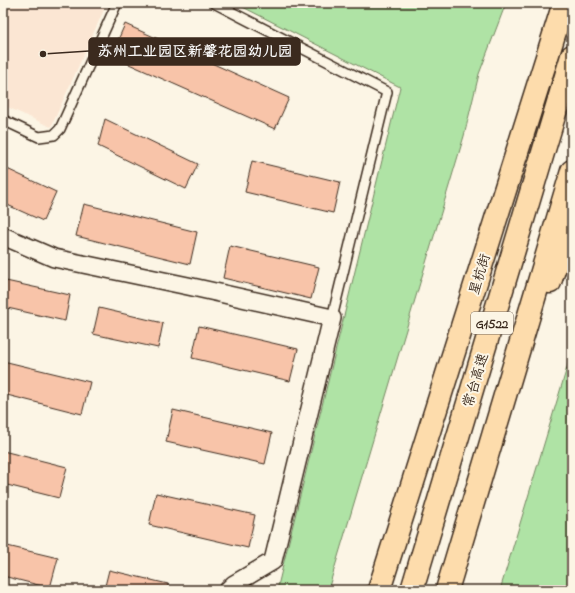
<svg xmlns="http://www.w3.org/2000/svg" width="575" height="593" font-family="'Indie Flower','LXGW WenKai TC',sans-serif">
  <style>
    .built { fill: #fbe6d3 }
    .green { fill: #afe3a5; stroke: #758662 }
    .building { fill: #f8c4a9; stroke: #3b2a1e }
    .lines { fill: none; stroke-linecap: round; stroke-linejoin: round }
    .lane-casing { stroke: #3b2a1e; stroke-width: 12 }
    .street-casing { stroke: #3b2a1e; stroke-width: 20 }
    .primary-casing { stroke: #3b2a1e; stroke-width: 25 }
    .highway-casing { stroke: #3b2a1e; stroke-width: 25 }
    .lane { stroke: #fcf5e5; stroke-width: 9 }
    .street { stroke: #fcf5e5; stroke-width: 17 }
    .primary { stroke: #fddcac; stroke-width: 22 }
    .highway { stroke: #fddcac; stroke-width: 22 }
    .labels { text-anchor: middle; stroke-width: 4; stroke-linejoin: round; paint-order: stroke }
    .shield { fill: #fcf5e5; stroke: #75675a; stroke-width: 1 }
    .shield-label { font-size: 13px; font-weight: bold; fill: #3b2a1e }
    .street-label { font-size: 14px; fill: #3b2a1e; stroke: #fcf5e5 }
    .leader { fill: none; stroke: #3b2a1e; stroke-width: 1.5 }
    .callout-dot { fill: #3b2a1e; stroke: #fcf5e5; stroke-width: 1.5 }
    .callout { fill: #3b2a1e; stroke: #3b2a1e; stroke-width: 1.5 }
    .callout-label { font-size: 15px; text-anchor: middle; font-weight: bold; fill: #fff }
  </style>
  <rect width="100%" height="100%" fill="#fcf5e5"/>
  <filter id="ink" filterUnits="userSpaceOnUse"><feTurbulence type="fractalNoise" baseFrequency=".025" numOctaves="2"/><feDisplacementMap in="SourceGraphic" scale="8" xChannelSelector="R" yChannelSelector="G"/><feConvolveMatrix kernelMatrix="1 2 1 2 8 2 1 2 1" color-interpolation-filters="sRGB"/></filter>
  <g filter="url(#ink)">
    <path class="built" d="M 3,3 L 107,3 L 51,127 L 3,105 Z"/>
    <path class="green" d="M 235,3 L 506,3 L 479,74 L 464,136 L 328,590 L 277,590 L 400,87 Z
      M 572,351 L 572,590 L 500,590 Z"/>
    <path class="building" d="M 125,24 L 289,98 L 275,129 L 111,56 Z
      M 105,119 L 198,164 L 186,189 L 98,146 Z
      M 252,161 L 340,182 L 333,213 L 245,192 Z
      M 3,167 L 56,192 L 43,221 L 3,203 Z
      M 84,204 L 197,232 L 190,264 L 76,236 Z
      M 230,246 L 319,267 L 311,299 L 223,278 Z
      M 6,281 L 70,295 L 65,321 L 3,307 L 3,292 Z
      M 99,308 L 163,323 L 158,348 L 93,334 Z
      M 199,326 L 298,349 L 290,381 L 192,358 Z
      M 3,361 L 90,382 L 82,414 L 3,394 Z
      M 173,410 L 272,433 L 265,464 L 166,442 Z
      M 3,451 L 67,467 L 59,498 L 3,484 Z
      M 156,493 L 255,515 L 248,548 L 149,525 Z
      M 3,545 L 58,558 L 50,588 L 3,576 Z
      M 109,570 L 168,584 L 168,590 L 104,590 Z"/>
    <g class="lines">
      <g class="lane-casing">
        <path id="lane" d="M 214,3 L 387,92 L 332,318
          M 3,120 L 39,137 L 54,135 L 60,129 L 117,3"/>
      </g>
      <g class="street-casing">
        <path id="street" d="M 3,236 L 54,258 L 188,286 L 332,318 L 273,561 L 234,584 L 228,590"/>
      </g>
      <g class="primary-casing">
        <path id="primary" d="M 550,282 L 572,214
          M 379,590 L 564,3"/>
      </g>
      <g class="highway-casing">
        <path id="highway" d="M 412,590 L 572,56
          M 447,590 L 572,171"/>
      </g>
      <use href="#lane" class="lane"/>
      <use href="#street" class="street"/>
      <use href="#primary" class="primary"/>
      <use href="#highway" class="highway"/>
    </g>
  </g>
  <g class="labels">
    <rect class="shield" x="471" y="312" width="42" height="22" rx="3"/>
    <g class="shield-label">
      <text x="492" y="328">G1522</text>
    </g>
    <g class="street-label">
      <text transform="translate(479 274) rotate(-73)" y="5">星杭街</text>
      <text transform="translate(475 380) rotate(-73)" y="5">常台高速</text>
    </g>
  </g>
  <path class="leader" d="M43 54L89 51"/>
  <circle class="callout-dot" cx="43" cy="54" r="4"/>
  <rect class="callout" x="89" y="38" width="211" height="27" rx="4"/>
  <g class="callout-label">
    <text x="195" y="56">苏州工业园区新馨花园幼儿园</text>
  </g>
  <rect width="575" height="593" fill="none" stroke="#fcf5e5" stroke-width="16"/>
  <rect x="8" y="8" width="559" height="577" fill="none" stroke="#3b2a1e" stroke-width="1.5" filter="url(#ink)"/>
</svg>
